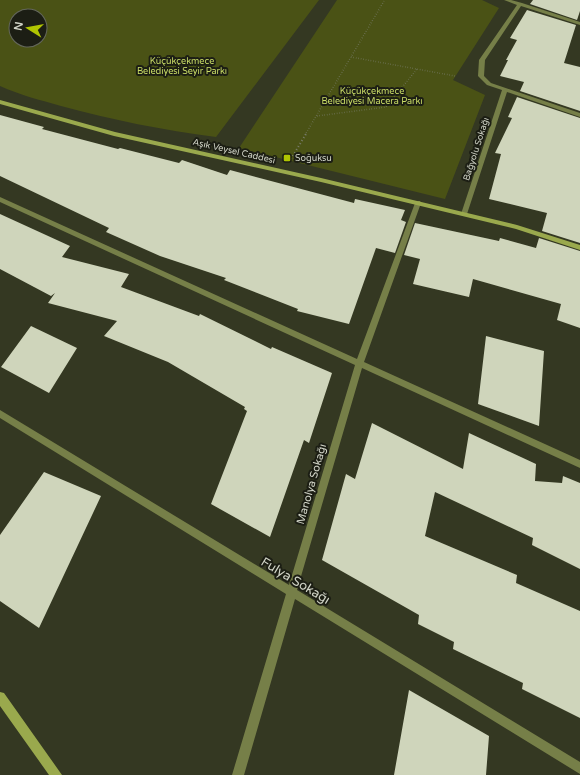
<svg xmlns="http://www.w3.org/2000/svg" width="580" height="775" font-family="'Varela Round',sans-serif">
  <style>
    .green { fill: #4a5215; fill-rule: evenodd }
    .building { fill: #cfd5bb }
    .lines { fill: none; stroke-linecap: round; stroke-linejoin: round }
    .path-far1 { stroke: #797d6b; stroke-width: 1.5; stroke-dasharray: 0.5 2; stroke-linecap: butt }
    .path { stroke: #797d6b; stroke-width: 2; stroke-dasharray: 1 2.5; stroke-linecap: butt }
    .street { fill: #767f48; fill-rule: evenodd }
    .secondary { fill: #9aa94d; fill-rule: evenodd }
    .poi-dot { fill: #b0c501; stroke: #1c1e14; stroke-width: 1.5 }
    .labels { text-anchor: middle; stroke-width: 4; stroke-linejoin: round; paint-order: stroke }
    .far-park-label { font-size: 9px; fill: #cadd67; stroke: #1c1e14 }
    .far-street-label { font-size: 9px; fill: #d1d4c7; stroke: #1c1e14 }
    .far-poi-label { font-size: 9px; fill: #d1d4c7; stroke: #1c1e14; text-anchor: start }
    .street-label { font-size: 11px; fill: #d1d4c7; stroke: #1c1e14 }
    .near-street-label { font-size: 13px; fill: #d1d4c7; stroke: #1c1e14 }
  </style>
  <rect width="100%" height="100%" fill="#343822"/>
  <path class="green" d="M 0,0 L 319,0 L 216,137 C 163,130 112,120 61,106 C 40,100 20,95 0,86 ZM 16,16 L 40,16 L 40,40 L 16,40 Z
    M 337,0 L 482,0 L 499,8 L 453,80 L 485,95 L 445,199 L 239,148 Z"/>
  <path class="building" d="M 533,0 L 580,0 L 580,11 L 577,20 L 530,4 Z
    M 527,10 L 576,25 L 564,63 L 580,67 L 580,111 L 520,91 L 524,82 L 500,76 L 508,60 L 506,60 L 517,40 L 510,38 Z
    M 517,97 L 580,118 L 580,243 L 542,231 L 547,213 L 489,199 L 501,154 L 495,153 L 512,118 L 508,117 Z
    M 0,115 L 44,127 L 42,129 L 118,149 L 120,148 L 179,163 L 182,160 L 227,175 L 230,170 L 354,203 L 355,199 L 405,210 L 401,220 L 406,222 L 395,253 L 376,248 L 349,324 L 297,311 L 298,309 L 224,280 L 226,278 L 160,256 L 106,232 L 109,228 L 0,176 Z
    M 0,214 L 70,246 L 62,257 L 129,274 L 121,287 L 199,316 L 200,314 L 271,349 L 272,347 L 332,373 L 309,443 L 304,440 L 270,537 L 211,504 L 247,411 L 244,409 L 245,407 L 168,362 L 104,336 L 117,321 L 48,303 L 55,293 L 51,296 L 0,269 Z
    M 415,223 L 499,241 L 500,238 L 536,248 L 539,238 L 580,251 L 580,328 L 557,320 L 561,304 L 473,279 L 469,297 L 413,284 L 420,259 L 404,255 Z
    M 31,326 L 77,348 L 49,393 L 1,367 Z
    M 486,336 L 544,351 L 539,426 L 478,404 Z
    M 372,423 L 463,469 L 469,433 L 536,464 L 535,481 L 562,483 L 563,476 L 580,483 L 580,569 L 532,545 L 533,538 L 435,492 L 425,536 L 517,575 L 516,583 L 580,611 L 580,718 L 522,689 L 523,683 L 453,649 L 454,642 L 418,624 L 419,615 L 322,560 L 346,474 L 355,479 Z
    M 44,472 L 101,496 L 39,628 L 0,601 L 0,535 Z
    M 409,690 L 489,736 L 486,775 L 394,775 Z"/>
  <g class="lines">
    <path class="path-far1" d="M 351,57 L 455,76
      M 317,116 L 386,107 L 417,69
      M 305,135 L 384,1"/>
    <path class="path" d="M 291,159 L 306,134"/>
    <path class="street" d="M 504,0 L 511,0 L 522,3 L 580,22 L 580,25 L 521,6 L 485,60 L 484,76 L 491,83 L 580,113 L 580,117 L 507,92 L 467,214 L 464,216 L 461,214 L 502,90 L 487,85 L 478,76 L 479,60 L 517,5 Z
      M 0,197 L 357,359 L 415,203 L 418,201 L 420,201 L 421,203 L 364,362 L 580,460 L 580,468 L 362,368 L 297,590 L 580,762 L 580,774 L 295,599 L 244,775 L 232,775 L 286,594 L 0,418 L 0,410 L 289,585 L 355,365 L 0,202 Z"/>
    <path class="secondary" d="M 0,100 L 115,132 L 321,178 L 517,225 L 580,245 L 580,250 L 516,229 L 321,182 L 114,136 L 0,104 Z
      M 0,692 L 4,693 L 62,775 L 49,775 L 0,706 Z"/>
  </g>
  <rect class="poi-dot" x="283" y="154" width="8" height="8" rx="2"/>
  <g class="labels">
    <g class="far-park-label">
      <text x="182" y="64">Küçükçekmece<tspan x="182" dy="10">Belediyesi Seyir Parkı</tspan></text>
      <text x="372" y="94">Küçükçekmece<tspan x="372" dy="10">Belediyesi Macera Parkı</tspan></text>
    </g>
    <g class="far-street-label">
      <text transform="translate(476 149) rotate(-72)" y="3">Bağyolu Sokağı</text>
      <text transform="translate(234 151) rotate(13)" y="3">Aşık Veysel Caddesi</text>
    </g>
    <g class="far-poi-label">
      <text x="295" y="161">Soğuksu</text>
    </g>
    <g class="street-label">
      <text transform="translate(311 484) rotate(-74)" y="4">Manolya Sokağı</text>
    </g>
    <g class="near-street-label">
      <text transform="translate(296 580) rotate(31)" y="5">Fulya Sokağı</text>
    </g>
  </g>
  <g transform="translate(28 28) rotate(281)"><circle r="19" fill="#1c1e14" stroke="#64675c"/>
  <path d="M0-3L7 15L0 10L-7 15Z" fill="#b0c501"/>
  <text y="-6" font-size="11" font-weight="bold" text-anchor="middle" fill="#d1d4c7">N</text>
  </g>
</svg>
